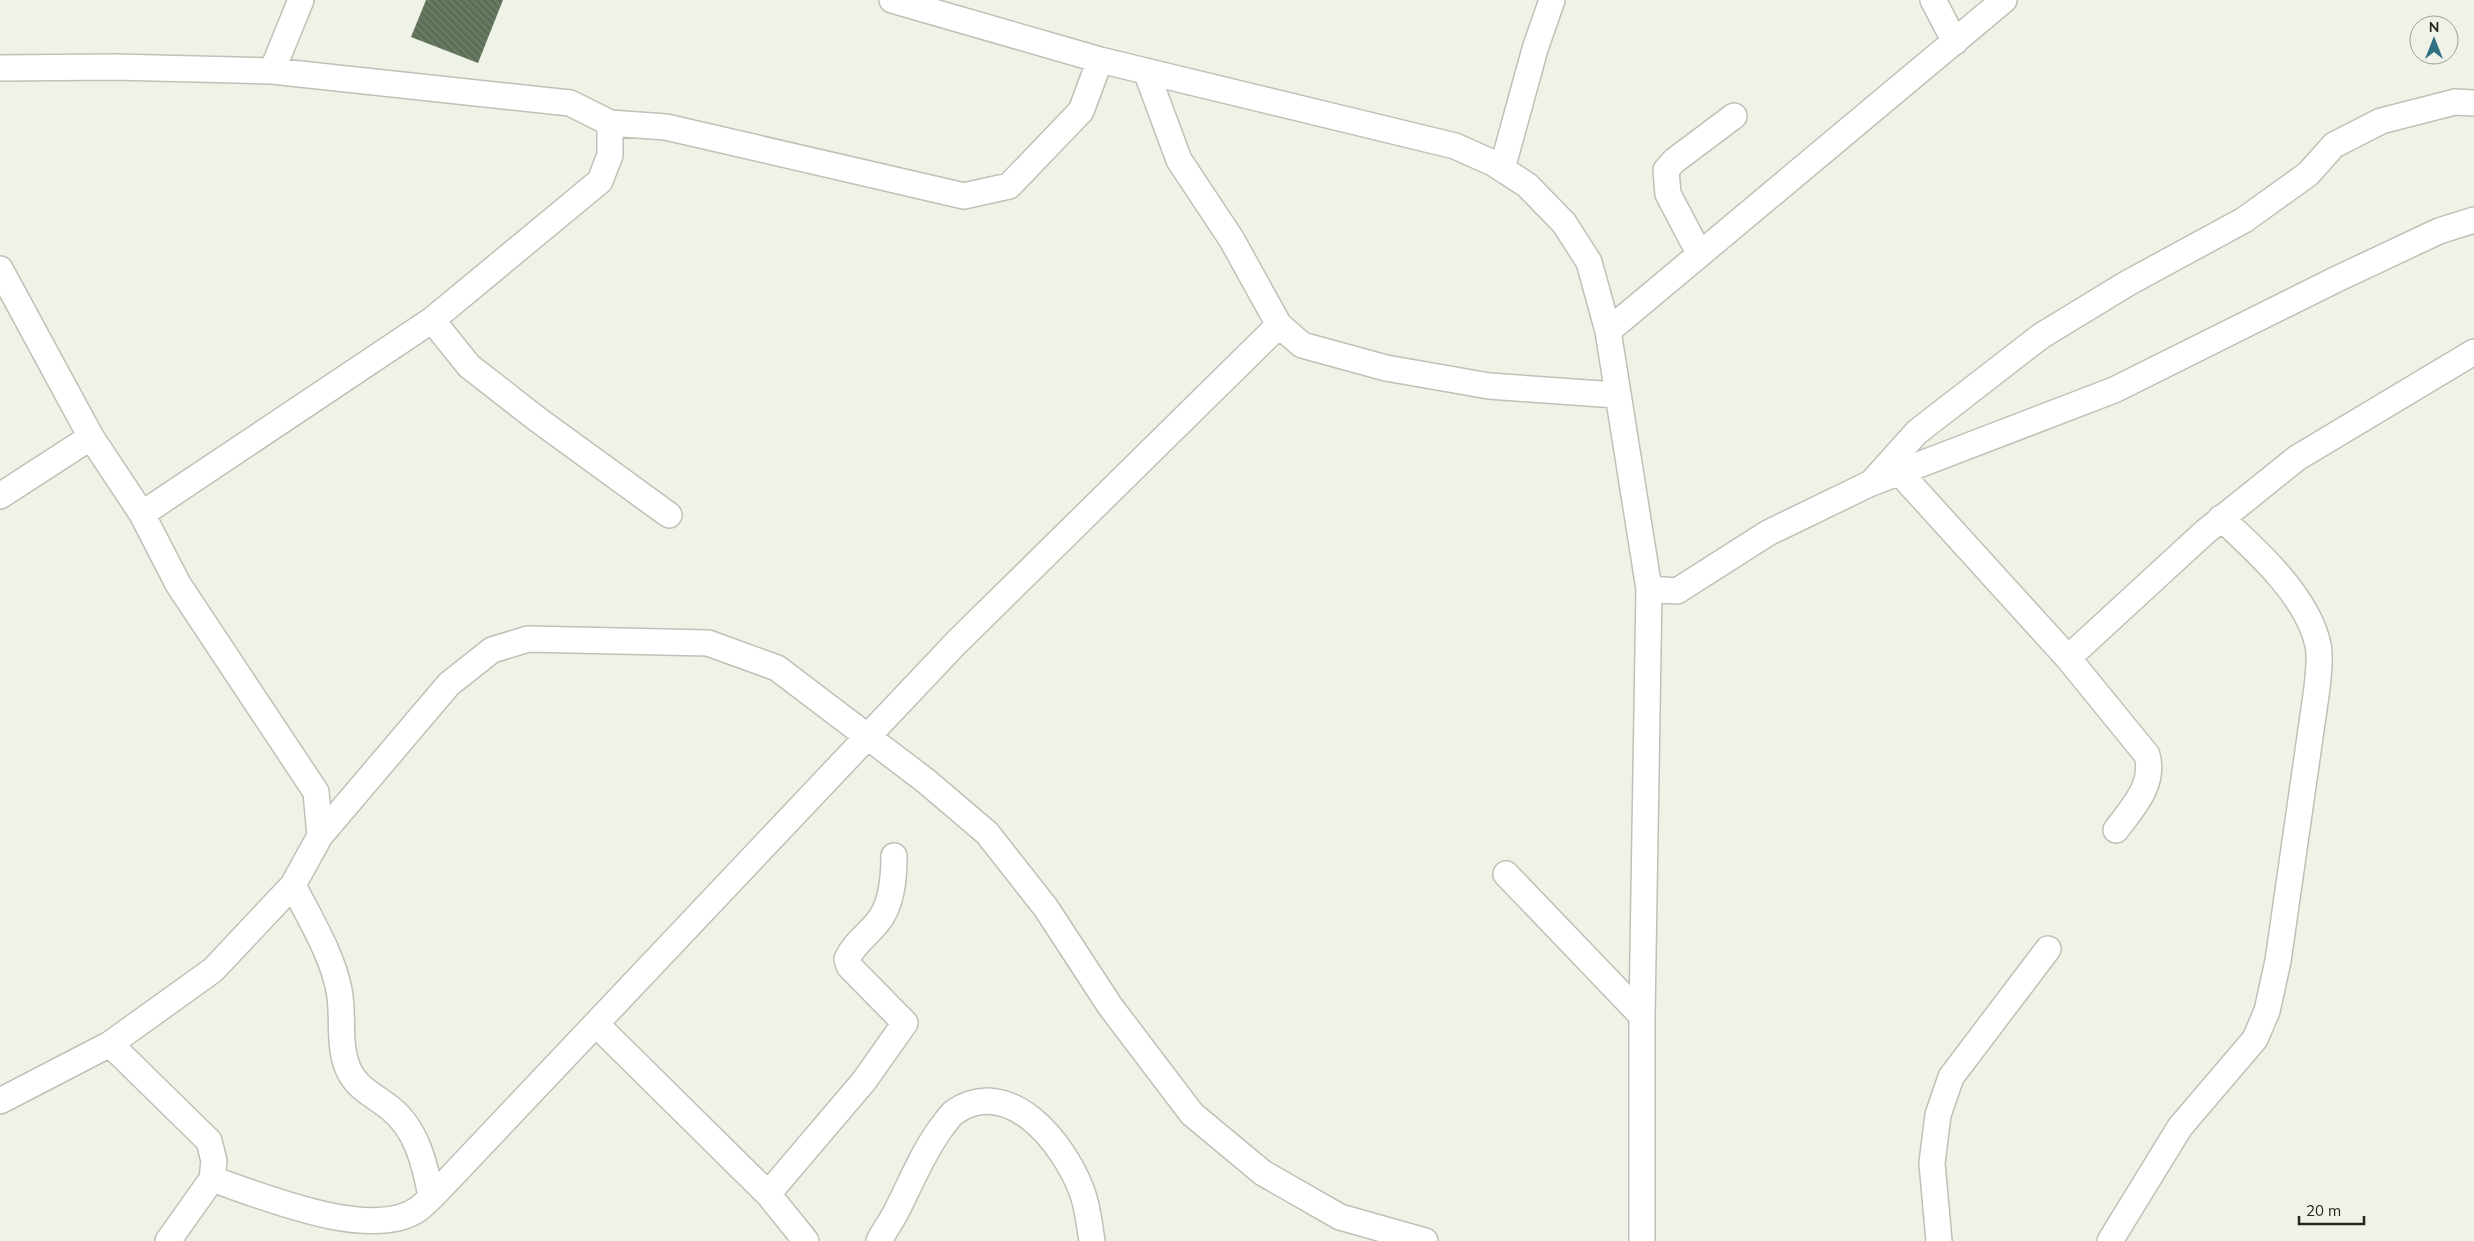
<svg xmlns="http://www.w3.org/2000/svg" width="2474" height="1241" font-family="Mulish,sans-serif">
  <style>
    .building { fill: url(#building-back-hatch) }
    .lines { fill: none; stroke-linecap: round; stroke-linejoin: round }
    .minor-casing { stroke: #bfc1b6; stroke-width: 28 }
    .minor { stroke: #fff; stroke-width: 25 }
  </style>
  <defs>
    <pattern id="building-back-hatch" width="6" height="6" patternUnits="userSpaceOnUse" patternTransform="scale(1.25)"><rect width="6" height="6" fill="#5d6f56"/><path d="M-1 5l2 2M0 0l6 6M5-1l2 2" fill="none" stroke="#758370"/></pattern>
  </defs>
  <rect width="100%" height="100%" fill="#eff2e6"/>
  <path class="building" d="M 426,0 L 503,0 L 478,63 L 411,37 Z"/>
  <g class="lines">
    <g class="minor-casing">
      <path id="minor" d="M 892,0 L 1100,60 L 1455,146 L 1493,163 L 1527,185 L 1564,223 L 1589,262 L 1608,331 L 1649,589 L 1642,1016 L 1642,1241
        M 1933,0 L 1955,42
        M 0,68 L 115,67 L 272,71 L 570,103 L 610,123 L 610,155 L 600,181 L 432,320 L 142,514
        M 272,71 L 301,0
        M 1146,71 L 1179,160 L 1232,240 L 1279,325 L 1302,345 L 1386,368 L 1489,386 L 1616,395
        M 610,123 L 666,127 L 964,196 L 1009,186 L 1081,111 L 1100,60
        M 1502,169 L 1535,49 L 1552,0
        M 1699,253 L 1668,194 L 1666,170 L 1674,161 L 1734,116
        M 0,269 L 91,437 L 142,514 L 178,584 L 316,792 L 320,836 L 293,885 L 213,970 L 110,1044 L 0,1101
        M 432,320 L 469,366 L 537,419 L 669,515
        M 1608,331 L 2004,0
        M 1900,473 L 2068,658 L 2147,755 C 2155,785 2133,807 2116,830
        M 1873,481 L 1917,432 L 2041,336 L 2128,283 L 2244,220 L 2308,174 L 2334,145 L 2381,121 L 2455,102 L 2474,103
        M 0,496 L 91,437
        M 1649,589 L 1677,591 L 1768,533 L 1869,484 L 2114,390 L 2337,279 L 2439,231 L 2474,220
        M 2068,658 L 2205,532 L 2297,458 L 2474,352
        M 320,836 L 449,684 L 492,650 L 528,639 L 708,643 L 777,668 L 926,781 L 987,833 L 1046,908 L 1110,1006 L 1192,1114 L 1263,1173 L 1340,1217 L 1425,1241
        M 1506,874 L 1642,1016
        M 293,885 C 310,919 332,954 339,990 C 344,1015 338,1042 347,1066 C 355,1088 374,1095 390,1108 C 417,1129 425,1165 431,1196
        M 597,1025 L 768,1194
        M 110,1044 L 209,1141 L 214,1161 L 212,1179 L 168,1241
        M 212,1179 C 262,1196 369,1241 417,1210 C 429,1201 440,1188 450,1178 L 956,643 L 1279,325
        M 806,1241 L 768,1194 L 864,1081 L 905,1023 L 849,966 L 847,959 C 853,945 867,935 877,923 C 892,906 894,878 894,856
        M 879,1241 C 884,1231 891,1222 896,1212 C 911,1183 922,1154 941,1128 C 945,1123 949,1117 953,1113 C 1009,1073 1063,1143 1081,1189 C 1088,1206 1089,1223 1092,1241
        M 1939,1241 L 1932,1163 L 1938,1115 L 1951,1077 L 2048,949
        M 2110,1241 L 2180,1127 L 2255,1039 L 2267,1011 L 2278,961 L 2317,688 C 2318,675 2321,658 2318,645 C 2308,597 2257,551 2221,518"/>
    </g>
    <use href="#minor" class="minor"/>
  </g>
  <g transform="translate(2434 40)"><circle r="24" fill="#eff2e6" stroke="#9ea097"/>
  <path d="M0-4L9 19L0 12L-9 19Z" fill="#2f7183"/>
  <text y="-8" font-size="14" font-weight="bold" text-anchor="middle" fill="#242520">N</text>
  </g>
  <path d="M2299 1216v8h65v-8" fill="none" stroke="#242520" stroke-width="2.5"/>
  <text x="2306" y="1216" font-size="15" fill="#242520" stroke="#eff2e6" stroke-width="4" paint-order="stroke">20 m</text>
</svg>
